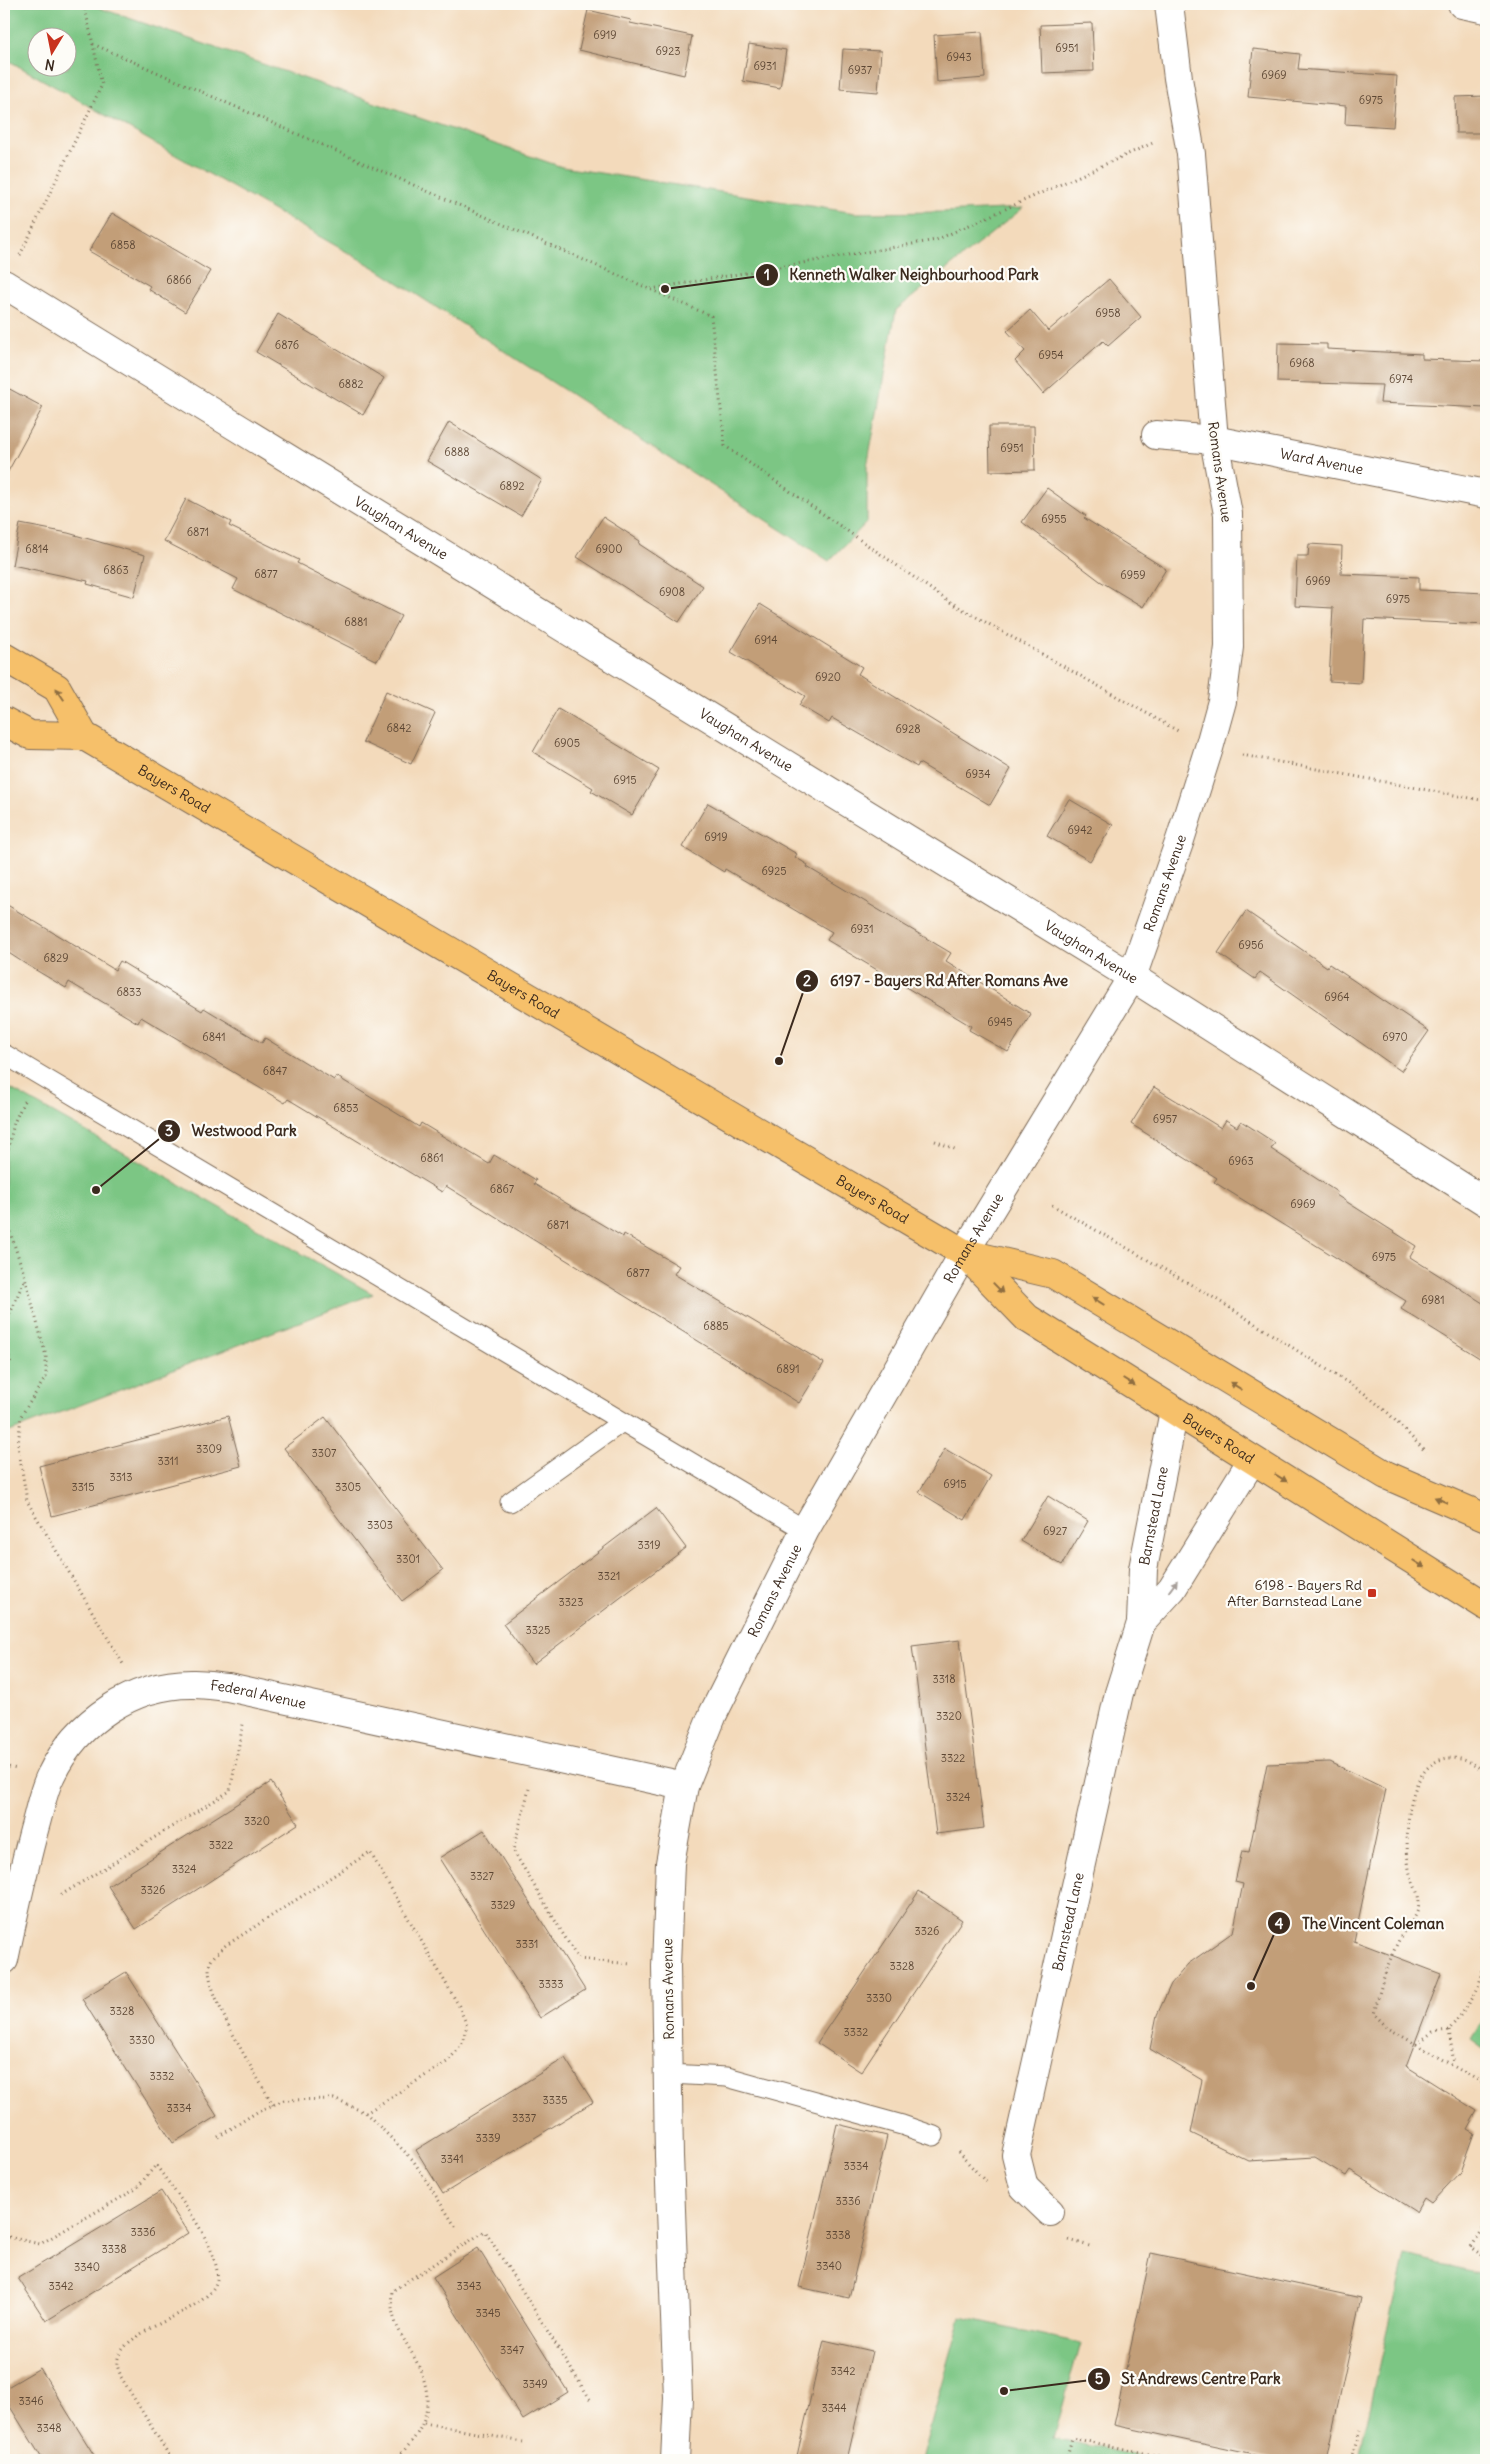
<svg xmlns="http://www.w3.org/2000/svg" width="1490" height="2464" font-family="Delius,sans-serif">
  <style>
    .green { fill: #7cc684; stroke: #5c7851; fill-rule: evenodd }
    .building { fill: #c29e78 }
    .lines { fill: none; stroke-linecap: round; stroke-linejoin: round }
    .lane-casing { stroke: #7b6855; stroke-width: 21 }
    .street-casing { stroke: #7b6855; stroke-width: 30 }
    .primary-casing { stroke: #7b6855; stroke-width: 30 }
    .path { stroke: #7b6855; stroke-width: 3; stroke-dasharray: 1 4; stroke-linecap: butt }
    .lane { stroke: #fff; stroke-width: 19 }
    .street { stroke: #fff; stroke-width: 28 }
    .primary { stroke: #f6c06b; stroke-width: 28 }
    .oneway { fill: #8f6e41 }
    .oneway2 { fill: #a79f9a }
    .poi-dot { fill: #c8321e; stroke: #fdfcf7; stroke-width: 2 }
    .labels { text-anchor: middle; stroke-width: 4.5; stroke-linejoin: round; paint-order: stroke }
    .number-label { font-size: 11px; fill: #5d4734 }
    .street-label { font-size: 14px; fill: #3b2a1e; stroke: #fdfcf7 }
    .poi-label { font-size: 14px; fill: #3b2a1e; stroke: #fdfcf7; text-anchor: end }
    .leader { fill: none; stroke: #3b2a1e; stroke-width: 2 }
    .callout-dot { fill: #3b2a1e; stroke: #fdfcf7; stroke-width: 2 }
    .mark-label { font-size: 15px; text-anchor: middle; font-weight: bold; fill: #fff }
    .callout-label { font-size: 15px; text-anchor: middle; font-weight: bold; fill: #3b2a1e; stroke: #fdfcf7; stroke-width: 4.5; stroke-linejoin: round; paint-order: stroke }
  </style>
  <rect width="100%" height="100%" fill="#fdfcf7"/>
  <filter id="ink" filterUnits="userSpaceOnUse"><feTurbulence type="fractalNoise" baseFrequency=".02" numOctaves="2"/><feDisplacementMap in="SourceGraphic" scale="10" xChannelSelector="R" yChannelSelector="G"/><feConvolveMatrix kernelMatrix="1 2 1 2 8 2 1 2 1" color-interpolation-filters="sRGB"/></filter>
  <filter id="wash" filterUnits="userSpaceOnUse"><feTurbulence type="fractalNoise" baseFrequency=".0096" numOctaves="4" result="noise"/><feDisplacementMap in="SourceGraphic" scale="20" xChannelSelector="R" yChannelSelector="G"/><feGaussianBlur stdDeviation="1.12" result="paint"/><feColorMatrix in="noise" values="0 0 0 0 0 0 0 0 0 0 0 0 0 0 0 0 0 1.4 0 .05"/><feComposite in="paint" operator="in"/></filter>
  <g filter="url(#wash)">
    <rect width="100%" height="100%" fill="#f3dabb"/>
    <path class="green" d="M 4,4 L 88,4 L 562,167 L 855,213 L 943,212 L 1023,208 L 896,310 L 867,467 L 867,522 L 829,561 L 377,269 L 4,58 ZM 38,38 L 68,38 L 68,68 L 38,68 Z
      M 4,1085 L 373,1294 L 4,1434 Z
      M 1486,2015 L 1486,2050 L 1471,2039 Z
      M 1405,2256 L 1485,2274 L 1486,2272 L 1486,2460 L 1358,2460 Z
      M 961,2317 L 1080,2343 L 1054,2438 L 1156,2460 L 921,2460 Z"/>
    <g id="blocks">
      <path class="building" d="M 588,10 L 631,20 L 630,23 L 692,36 L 684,75 L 579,50 Z
        M 1092,23 L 1094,71 L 1042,73 L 1040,25 Z
        M 982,32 L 985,78 L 937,82 L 934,35 Z
        M 749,44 L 786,50 L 780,88 L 743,81 Z
        M 843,49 L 881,51 L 878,92 L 840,89 Z
        M 1253,49 L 1300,54 L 1298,69 L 1397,76 L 1393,127 L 1345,124 L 1346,106 L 1248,97 Z
        M 1486,96 L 1486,133 L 1456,133 L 1455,97 Z
        M 112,213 L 210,271 L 185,312 L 148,289 L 150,286 L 89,251 Z
        M 1109,279 L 1141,317 L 1108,346 L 1103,341 L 1043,394 L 1015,361 L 1025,351 L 1007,331 L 1030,310 L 1048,331 Z
        M 278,314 L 384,378 L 363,415 L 256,352 Z
        M 1278,343 L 1327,344 L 1327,349 L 1422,354 L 1422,359 L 1486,361 L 1486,408 L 1380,403 L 1382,385 L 1277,382 Z
        M 4,386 L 43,407 L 4,479 Z
        M 449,422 L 542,480 L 521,516 L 427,461 Z
        M 989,426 L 1034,426 L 1035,470 L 990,471 Z
        M 1047,488 L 1086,516 L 1084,518 L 1166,569 L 1143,607 L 1100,581 L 1022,522 Z
        M 186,499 L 231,522 L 229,526 L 299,560 L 297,563 L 401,616 L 377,661 L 233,589 L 238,579 L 164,541 Z
        M 603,517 L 640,541 L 639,544 L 703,586 L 679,622 L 577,557 Z
        M 20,524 L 68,533 L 145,555 L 134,597 L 87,584 L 88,581 L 12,565 Z
        M 1309,544 L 1342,546 L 1341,574 L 1419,577 L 1419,590 L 1486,593 L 1486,625 L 1364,619 L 1361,683 L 1329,681 L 1333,608 L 1295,606 L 1297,556 L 1308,556 Z
        M 760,604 L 862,667 L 858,674 L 1011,769 L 990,805 L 919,763 L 917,767 L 832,718 L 829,723 L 799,705 L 805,696 L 731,652 Z
        M 386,691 L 435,713 L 411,764 L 363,742 Z
        M 558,709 L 659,770 L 632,815 L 591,791 L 593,788 L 533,752 Z
        M 1069,799 L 1113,825 L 1090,861 L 1047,836 Z
        M 708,803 L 797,854 L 795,857 L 808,865 L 807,867 L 951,953 L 946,961 L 1031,1014 L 1008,1052 L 969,1030 L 971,1026 L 827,940 L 832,932 L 725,869 L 724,872 L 682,847 Z
        M 4,903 L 115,970 L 120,961 L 202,1011 L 204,1008 L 262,1043 L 265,1038 L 334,1080 L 336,1076 L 419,1127 L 421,1123 L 489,1164 L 494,1155 L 536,1180 L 534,1184 L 623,1237 L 624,1234 L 679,1266 L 674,1274 L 824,1363 L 799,1403 L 446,1186 L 442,1192 L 288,1099 L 285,1103 L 141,1017 L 138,1023 L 69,982 L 66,988 L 24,963 L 4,950 Z
        M 1246,911 L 1327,967 L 1329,964 L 1429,1031 L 1401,1071 L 1260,972 L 1255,979 L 1218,953 Z
        M 1154,1087 L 1221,1128 L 1226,1120 L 1237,1127 L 1241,1121 L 1275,1143 L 1271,1149 L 1337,1192 L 1336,1195 L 1416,1246 L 1410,1257 L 1486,1305 L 1486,1362 L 1401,1309 L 1406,1301 L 1214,1182 L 1217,1178 L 1131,1124 Z
        M 228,1416 L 241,1466 L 52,1516 L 39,1466 Z
        M 325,1417 L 443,1570 L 402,1601 L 284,1448 Z
        M 945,1449 L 991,1476 L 965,1520 L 919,1492 Z
        M 1048,1496 L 1088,1521 L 1062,1565 L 1021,1541 Z
        M 656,1508 L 686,1548 L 533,1664 L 503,1624 Z
        M 960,1640 L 984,1828 L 936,1834 L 912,1646 Z
        M 1330,1762 L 1386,1789 L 1354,1941 L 1441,1974 L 1406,2066 L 1477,2111 L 1467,2129 L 1474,2133 L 1460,2172 L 1431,2203 L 1424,2198 L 1416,2212 L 1350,2170 L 1346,2176 L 1315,2157 L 1249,2161 L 1191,2133 L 1202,2080 L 1150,2049 L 1157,2015 L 1171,1984 L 1188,1964 L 1233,1932 L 1243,1884 L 1235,1882 L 1242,1851 L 1249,1852 L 1267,1764 Z
        M 271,1782 L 298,1824 L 136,1929 L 108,1886 Z
        M 484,1830 L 585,1990 L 540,2018 L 439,1858 Z
        M 919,1891 L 962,1920 L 861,2072 L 817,2043 Z
        M 126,1972 L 217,2116 L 173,2143 L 82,1999 Z
        M 565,2058 L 593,2102 L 443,2194 L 416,2150 Z
        M 837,2124 L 887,2136 L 849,2298 L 799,2287 Z
        M 161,2191 L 188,2233 L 46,2321 L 18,2278 Z
        M 478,2248 L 568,2392 L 523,2420 L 433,2277 Z
        M 1151,2253 L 1361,2298 L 1326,2460 L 1278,2460 L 1114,2425 Z
        M 824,2340 L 872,2351 L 847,2460 L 796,2460 Z
        M 40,2368 L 97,2460 L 43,2460 L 4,2397 L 4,2389 Z"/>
    </g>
  </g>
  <g filter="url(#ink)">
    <use href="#blocks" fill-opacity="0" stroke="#7b6855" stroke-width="1"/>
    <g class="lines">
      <g class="lane-casing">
        <path id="lane" d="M 4,1054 L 805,1530
          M 510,1502 L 622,1422
          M 669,2074 L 727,2077 L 902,2125 L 934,2136"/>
      </g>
      <g class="street-casing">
        <g id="street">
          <path d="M 1462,4 L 1486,9"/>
          <path id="s1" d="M 4,284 L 1132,977 L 1486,1202"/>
          <path id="s2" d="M 1156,435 L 1214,440 L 1486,494"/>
          <path d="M 1141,1623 L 1172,1589 L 1252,1460"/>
          <path id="s3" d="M 4,1960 C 14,1912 24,1865 37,1819 C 41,1804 44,1788 51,1775 C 77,1721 133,1683 194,1684 C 205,1684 217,1686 228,1687 L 684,1786"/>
          <path id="s4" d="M 1050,2212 L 1024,2187 L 1016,2155 L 1119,1693 L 1141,1623 L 1143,1569 L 1174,1411"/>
          <path id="s5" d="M 675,2460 L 678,2398 L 669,2156 L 666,1966 L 670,1863 L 684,1786 L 713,1714 L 805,1530 L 964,1253 L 1132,977 L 1180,840 L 1209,748 L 1222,701 L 1229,647 L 1228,514 L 1214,440 L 1191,154 L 1178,78 L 1169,4"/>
        </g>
      </g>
      <g class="primary-casing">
        <g id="primary">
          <path id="s6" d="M 4,657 L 57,688 L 84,736 L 964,1253 L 1027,1318 L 1486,1606"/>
          <path d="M 4,721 L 30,735 L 84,736"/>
          <path d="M 964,1253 L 1053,1274 L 1386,1475 L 1486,1518"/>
        </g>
      </g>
      <path class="path" d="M 93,44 L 711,316 L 725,446 L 948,601 L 1178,731
        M 20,255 L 102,85 L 84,4
        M 651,289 L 936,240 L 1155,142
        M 1242,755 L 1486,801
        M 24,1101 L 14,1123 L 5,1163 L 4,1214 L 25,1277 L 46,1356 L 46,1377 L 21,1416 L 18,1446 L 27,1501 L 123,1664
        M 935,1141 L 957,1150
        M 1052,1205 L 1216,1299 L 1364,1393 L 1388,1413 L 1426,1452
        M 4,1328 L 25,1278
        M 4,1337 L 11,1364 L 4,1366
        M 4,1766 L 17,1769
        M 1486,1774 C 1478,1765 1467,1759 1453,1758 C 1406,1756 1404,1837 1409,1869 C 1411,1882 1422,1895 1418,1909 C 1415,1921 1405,1928 1400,1938 C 1388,1961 1380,1988 1374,2014 L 1388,2028 L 1486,2085
        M 529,1789 L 513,1850 L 578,1959 L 631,1964
        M 61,1895 L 230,1791 L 243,1724
        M 1449,2030 L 1454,2064
        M 1416,2044 L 1433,2032 L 1449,2030 C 1460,2015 1475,2000 1480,1981 C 1485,1962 1476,1942 1486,1924
        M 273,2105 C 259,2079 201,1989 210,1963 C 212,1957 220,1951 225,1946 L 370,1852 L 459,2006 L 467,2026 L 461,2046 L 447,2062 L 366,2113
        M 218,2137 L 257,2112 L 284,2100 L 334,2099 L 366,2113 L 413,2160 L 457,2229
        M 958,2152 L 986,2182
        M 1486,2225 L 1471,2247 L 1486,2257
        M 4,2236 L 40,2244 L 136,2189 L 156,2165 C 176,2194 212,2236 217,2271 C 224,2313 121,2323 117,2363 C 117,2367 120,2373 121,2377 L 172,2460
        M 1069,2240 L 1093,2247
        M 424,2423 L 523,2442
        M 394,2460 C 430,2428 437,2398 413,2355 C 400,2332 389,2319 392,2291 L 485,2231 L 590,2399
        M 1066,2460 L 1072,2438 L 1178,2460
        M 1351,2460 L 1360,2431"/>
      <use href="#lane" class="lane"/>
      <use href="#street" class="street"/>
      <use href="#primary" class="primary"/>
    </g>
    <defs><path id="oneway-solid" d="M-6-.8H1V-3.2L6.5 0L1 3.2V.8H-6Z" transform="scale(1.25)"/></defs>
    <g class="oneway">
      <use href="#oneway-solid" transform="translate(60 694) rotate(-124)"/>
      <use href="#oneway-solid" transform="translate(998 1288) rotate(46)"/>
      <use href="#oneway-solid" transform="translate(1098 1301) rotate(-148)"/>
      <use href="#oneway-solid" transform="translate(1129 1382) rotate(32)"/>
      <use href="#oneway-solid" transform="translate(1236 1386) rotate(-148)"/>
      <use href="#oneway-solid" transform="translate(1281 1478) rotate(32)"/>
      <use href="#oneway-solid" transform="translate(1441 1500) rotate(-156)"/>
      <use href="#oneway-solid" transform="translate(1419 1564) rotate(32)"/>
    </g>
    <use class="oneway2" href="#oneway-solid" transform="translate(1173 1586) rotate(-54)"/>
  </g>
  <rect class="poi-dot" x="1367" y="1588" width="10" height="10" rx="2.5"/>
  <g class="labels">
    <g class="number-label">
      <text x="605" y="39">6919</text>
      <text x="1067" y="52">6951</text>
      <text x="668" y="55">6923</text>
      <text x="959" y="61">6943</text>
      <text x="765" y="70">6931</text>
      <text x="860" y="74">6937</text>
      <text x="1274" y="79">6969</text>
      <text x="1371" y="104">6975</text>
      <text x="123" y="249">6858</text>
      <text x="179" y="284">6866</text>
      <text x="1108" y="317">6958</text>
      <text x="287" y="349">6876</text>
      <text x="1051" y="359">6954</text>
      <text x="1302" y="367">6968</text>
      <text x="1401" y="383">6974</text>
      <text x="351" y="388">6882</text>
      <text x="1012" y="452">6951</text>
      <text x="457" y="456">6888</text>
      <text x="512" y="490">6892</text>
      <text x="1054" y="523">6955</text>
      <text x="198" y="536">6871</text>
      <text x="37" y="553">6814</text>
      <text x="609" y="553">6900</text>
      <text x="116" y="574">6863</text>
      <text x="266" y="578">6877</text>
      <text x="1133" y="579">6959</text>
      <text x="1318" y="585">6969</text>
      <text x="672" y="596">6908</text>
      <text x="1398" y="603">6975</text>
      <text x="356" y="626">6881</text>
      <text x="766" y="644">6914</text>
      <text x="828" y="681">6920</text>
      <text x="399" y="732">6842</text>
      <text x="908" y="733">6928</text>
      <text x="567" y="747">6905</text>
      <text x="978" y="778">6934</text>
      <text x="625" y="784">6915</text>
      <text x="1080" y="834">6942</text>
      <text x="716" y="841">6919</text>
      <text x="774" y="875">6925</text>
      <text x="862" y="933">6931</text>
      <text x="1251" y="949">6956</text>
      <text x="56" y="962">6829</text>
      <text x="129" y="996">6833</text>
      <text x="1337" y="1001">6964</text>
      <text x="1000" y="1026">6945</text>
      <text x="214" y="1041">6841</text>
      <text x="1395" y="1041">6970</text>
      <text x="275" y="1075">6847</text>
      <text x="346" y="1112">6853</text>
      <text x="1165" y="1123">6957</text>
      <text x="432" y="1162">6861</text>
      <text x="1241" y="1165">6963</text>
      <text x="502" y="1193">6867</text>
      <text x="1303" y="1208">6969</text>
      <text x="558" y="1229">6871</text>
      <text x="1384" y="1261">6975</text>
      <text x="638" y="1277">6877</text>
      <text x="1433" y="1304">6981</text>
      <text x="716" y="1330">6885</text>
      <text x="788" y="1373">6891</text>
      <text x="209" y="1453">3309</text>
      <text x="324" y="1457">3307</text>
      <text x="168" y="1465">3311</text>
      <text x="121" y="1481">3313</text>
      <text x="955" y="1488">6915</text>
      <text x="83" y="1491">3315</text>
      <text x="348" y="1491">3305</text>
      <text x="380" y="1529">3303</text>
      <text x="1055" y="1535">6927</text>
      <text x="649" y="1549">3319</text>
      <text x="408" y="1563">3301</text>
      <text x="609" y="1580">3321</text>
      <text x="571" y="1606">3323</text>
      <text x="538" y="1634">3325</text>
      <text x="944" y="1683">3318</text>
      <text x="949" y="1720">3320</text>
      <text x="953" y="1762">3322</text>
      <text x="958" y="1801">3324</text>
      <text x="257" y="1825">3320</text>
      <text x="221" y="1849">3322</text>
      <text x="184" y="1873">3324</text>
      <text x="482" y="1880">3327</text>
      <text x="153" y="1894">3326</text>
      <text x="503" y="1909">3329</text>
      <text x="927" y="1935">3326</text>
      <text x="527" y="1948">3331</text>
      <text x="902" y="1970">3328</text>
      <text x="551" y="1988">3333</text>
      <text x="879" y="2002">3330</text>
      <text x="122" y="2015">3328</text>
      <text x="856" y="2036">3332</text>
      <text x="142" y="2044">3330</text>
      <text x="162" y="2080">3332</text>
      <text x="555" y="2104">3335</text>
      <text x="179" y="2112">3334</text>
      <text x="524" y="2122">3337</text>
      <text x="488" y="2142">3339</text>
      <text x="452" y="2163">3341</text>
      <text x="856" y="2170">3334</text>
      <text x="848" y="2205">3336</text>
      <text x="143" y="2236">3336</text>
      <text x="838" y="2239">3338</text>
      <text x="114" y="2253">3338</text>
      <text x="829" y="2270">3340</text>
      <text x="87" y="2271">3340</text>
      <text x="61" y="2290">3342</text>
      <text x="469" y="2290">3343</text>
      <text x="488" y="2317">3345</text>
      <text x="512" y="2354">3347</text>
      <text x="843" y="2375">3342</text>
      <text x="535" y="2388">3349</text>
      <text x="31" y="2405">3346</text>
      <text x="834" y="2412">3344</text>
      <text x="49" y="2432">3348</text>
    </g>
    <g class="street-label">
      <text dy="5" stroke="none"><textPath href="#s2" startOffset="168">Ward Avenue</textPath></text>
      <text transform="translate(1220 472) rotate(82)" y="5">Romans Avenue</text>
      <text dy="5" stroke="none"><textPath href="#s1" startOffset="466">Vaughan Avenue</textPath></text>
      <text dy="5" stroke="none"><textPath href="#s1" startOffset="871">Vaughan Avenue</textPath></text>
      <text dy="5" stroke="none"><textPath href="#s6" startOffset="221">Bayers Road</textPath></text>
      <text dy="5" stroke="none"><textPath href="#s5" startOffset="1701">Romans Avenue</textPath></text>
      <text dy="5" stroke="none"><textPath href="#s1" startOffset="1276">Vaughan Avenue</textPath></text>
      <text dy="5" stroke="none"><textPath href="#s6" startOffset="626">Bayers Road</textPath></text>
      <text dy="5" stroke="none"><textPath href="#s6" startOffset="1031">Bayers Road</textPath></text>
      <text dy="5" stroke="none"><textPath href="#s5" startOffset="1296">Romans Avenue</textPath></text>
      <text dy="5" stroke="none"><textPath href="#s6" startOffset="1454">Bayers Road</textPath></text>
      <text dy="5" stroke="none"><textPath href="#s4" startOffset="724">Barnstead Lane</textPath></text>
      <text dy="5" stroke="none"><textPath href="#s5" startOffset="891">Romans Avenue</textPath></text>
      <text dy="5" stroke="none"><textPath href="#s3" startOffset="435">Federal Avenue</textPath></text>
      <text dy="5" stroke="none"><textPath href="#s4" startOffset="308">Barnstead Lane</textPath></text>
      <text transform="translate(668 1989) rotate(-91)" y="5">Romans Avenue</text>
    </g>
    <g class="poi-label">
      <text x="1362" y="1590">6198 - Bayers Rd<tspan x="1362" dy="16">After Barnstead Lane</tspan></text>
    </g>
  </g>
  <path class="leader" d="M665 289L767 275M779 1061L807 981M96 1190L169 1131M1251 1986L1279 1923M1004 2391L1099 2379"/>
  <g class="callout-dot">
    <circle cx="665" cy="289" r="5"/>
    <circle cx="779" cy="1061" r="5"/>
    <circle cx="96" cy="1190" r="5"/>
    <circle cx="1251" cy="1986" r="5"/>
    <circle cx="1004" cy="2391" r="5"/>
    <circle cx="767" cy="275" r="12"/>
    <circle cx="807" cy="981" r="12"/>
    <circle cx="169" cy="1131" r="12"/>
    <circle cx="1279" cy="1923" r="12"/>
    <circle cx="1099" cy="2379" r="12"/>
  </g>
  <g class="mark-label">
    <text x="767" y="280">1</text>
    <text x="807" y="986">2</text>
    <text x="169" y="1136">3</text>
    <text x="1279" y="1929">4</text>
    <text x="1099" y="2384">5</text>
  </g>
  <g class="callout-label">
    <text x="914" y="280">Kenneth Walker Neighbourhood Park</text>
    <text x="949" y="986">6197 - Bayers Rd After Romans Ave</text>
    <text x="244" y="1136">Westwood Park</text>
    <text x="1373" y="1929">The Vincent Coleman</text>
    <text x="1201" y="2384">St Andrews Centre Park</text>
  </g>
  <rect width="1490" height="2464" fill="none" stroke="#fdfcf7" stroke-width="20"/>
  <g transform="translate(52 52) rotate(190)"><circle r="24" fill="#fdfcf7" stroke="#afa8a0"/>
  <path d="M0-4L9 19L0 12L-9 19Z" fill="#c8321e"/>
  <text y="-8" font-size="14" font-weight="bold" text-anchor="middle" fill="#3b2a1e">N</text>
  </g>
</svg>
